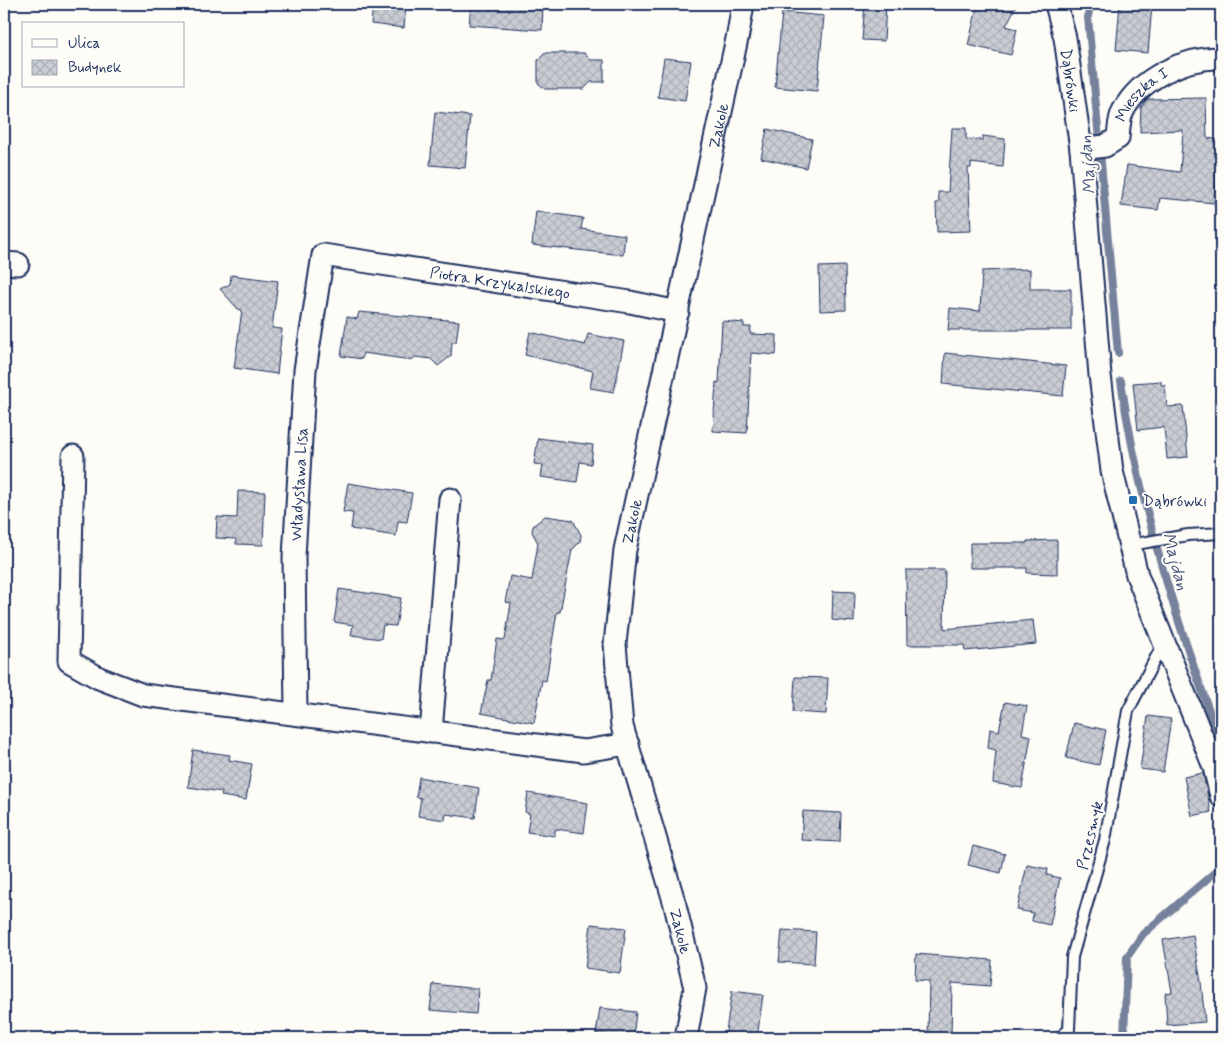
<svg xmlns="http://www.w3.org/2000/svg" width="1225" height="1042" font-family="Mynerve,sans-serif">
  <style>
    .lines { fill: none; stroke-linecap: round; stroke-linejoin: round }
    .stream { stroke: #76819c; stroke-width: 8 }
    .building { fill: url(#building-cross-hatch); stroke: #1b2f5e }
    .lane-casing { stroke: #1b2f5e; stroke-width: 14 }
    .street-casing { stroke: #1b2f5e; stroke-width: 25 }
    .lane { stroke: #fdfcf7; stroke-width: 10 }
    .street { stroke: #fdfcf7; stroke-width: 21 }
    .poi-dot { fill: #1f6fb2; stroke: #fdfcf7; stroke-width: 2 }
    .labels { text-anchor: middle; stroke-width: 4; stroke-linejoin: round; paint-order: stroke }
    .street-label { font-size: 16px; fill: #1b2f5e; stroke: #fdfcf7 }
    .poi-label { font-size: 16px; fill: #1b2f5e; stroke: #fdfcf7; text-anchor: start }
    .water-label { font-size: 18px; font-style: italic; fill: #49587d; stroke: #fdfcf7 }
  </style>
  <defs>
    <pattern id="building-cross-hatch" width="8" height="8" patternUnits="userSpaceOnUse" patternTransform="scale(1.25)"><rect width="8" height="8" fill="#c9ccd3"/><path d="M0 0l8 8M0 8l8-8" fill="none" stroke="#acb0b8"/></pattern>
  </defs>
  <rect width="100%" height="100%" fill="#fdfcf7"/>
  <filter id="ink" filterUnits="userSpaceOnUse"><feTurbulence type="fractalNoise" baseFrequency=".02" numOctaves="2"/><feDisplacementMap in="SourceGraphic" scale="10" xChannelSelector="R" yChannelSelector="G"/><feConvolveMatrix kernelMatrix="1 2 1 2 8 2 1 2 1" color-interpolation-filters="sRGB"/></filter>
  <g filter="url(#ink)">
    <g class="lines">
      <path class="stream" d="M 1090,4 L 1088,17 L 1118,353
        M 1121,381 C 1139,506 1178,626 1221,744
        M 1124,1038 L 1127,957 L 1143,934 L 1221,867"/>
    </g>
    <path class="building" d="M 373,4 L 406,4 L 404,28 L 371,24 Z
      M 471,4 L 520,6 L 520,4 L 543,4 L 542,30 L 469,25 Z
      M 865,4 L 886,4 L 884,41 L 862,40 Z
      M 978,4 L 1017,4 L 1006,26 L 1017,29 L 1011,55 L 968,45 Z
      M 1120,4 L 1152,5 L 1148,53 L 1116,50 Z
      M 782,12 L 824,16 L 817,91 L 775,87 Z
      M 545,53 L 584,53 L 591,60 L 604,60 L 604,82 L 591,82 L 584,89 L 545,89 L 538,83 L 538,60 Z
      M 664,58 L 691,61 L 685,101 L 658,97 Z
      M 1206,98 L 1207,138 L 1220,140 L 1214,203 L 1160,198 L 1158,210 L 1121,206 L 1127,165 L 1180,172 L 1183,130 L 1140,132 L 1141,107 L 1148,99 Z
      M 435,112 L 470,116 L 465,168 L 430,165 Z
      M 952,128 L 966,128 L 966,139 L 983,140 L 983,136 L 1005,139 L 1003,167 L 971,163 L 971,168 L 968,168 L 971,231 L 937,232 L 936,203 L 939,203 L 938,192 L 948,192 Z
      M 767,129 L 812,139 L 806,168 L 761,158 Z
      M 536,211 L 583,218 L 581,229 L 625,235 L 623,255 L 532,245 Z
      M 845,266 L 846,310 L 820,311 L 819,267 Z
      M 1030,269 L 1030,289 L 1071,289 L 1071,330 L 948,330 L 950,308 L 980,311 L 982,271 Z
      M 231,275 L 278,281 L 272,328 L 282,329 L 277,374 L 234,368 L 242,310 L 238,309 L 220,289 L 230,284 Z
      M 359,312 L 459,321 L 456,342 L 452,342 L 451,356 L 438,366 L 431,359 L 416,357 L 411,360 L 363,353 L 362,359 L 341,356 L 347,317 L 357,319 Z
      M 722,321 L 744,323 L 744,327 L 751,327 L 750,334 L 777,335 L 776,355 L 751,353 L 747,433 L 713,431 L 716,382 L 719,383 Z
      M 530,332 L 585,345 L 588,334 L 624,341 L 614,392 L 590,388 L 593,371 L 525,355 Z
      M 945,353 L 1066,366 L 1063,396 L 943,384 Z
      M 1161,381 L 1161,385 L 1165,385 L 1167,407 L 1183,406 L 1188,457 L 1167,459 L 1164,427 L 1138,430 L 1133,383 Z
      M 538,438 L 593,445 L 591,464 L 580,462 L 577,482 L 541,477 L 543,465 L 534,464 Z
      M 348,483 L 412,493 L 407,522 L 398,521 L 396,536 L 351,529 L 353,513 L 343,512 Z
      M 238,491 L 265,492 L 263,545 L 236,544 L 236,539 L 216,538 L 217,517 L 237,518 Z
      M 545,516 L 573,520 L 581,535 L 580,542 L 572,550 L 560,612 L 557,612 L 546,681 L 542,680 L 534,723 L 481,713 L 488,680 L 491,680 L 497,639 L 505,640 L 511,603 L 505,602 L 510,576 L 532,580 L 538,543 L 532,532 L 533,526 Z
      M 1057,540 L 1057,574 L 1027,573 L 1027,568 L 970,568 L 970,543 L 1027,543 L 1027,541 Z
      M 906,570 L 945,570 L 944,629 L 1033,620 L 1036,644 L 965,651 L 964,645 L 907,645 Z
      M 339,589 L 401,598 L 396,626 L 383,625 L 381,639 L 351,635 L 353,625 L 334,622 Z
      M 833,591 L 855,592 L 854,622 L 832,620 Z
      M 795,677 L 828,678 L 826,714 L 793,712 Z
      M 1005,702 L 1027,706 L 1022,734 L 1031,736 L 1022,788 L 993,783 L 996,750 L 988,748 L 990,729 L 999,731 Z
      M 1148,716 L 1171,719 L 1163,772 L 1140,769 Z
      M 1074,723 L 1106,730 L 1099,765 L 1066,758 Z
      M 193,750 L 230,755 L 229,760 L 252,764 L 246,800 L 221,796 L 222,792 L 188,787 Z
      M 1203,773 L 1211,812 L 1192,816 L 1184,777 Z
      M 419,777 L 479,788 L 475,818 L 446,814 L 445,820 L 418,816 L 421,798 L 416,797 Z
      M 528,793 L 588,803 L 584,833 L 555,829 L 555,836 L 527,832 L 530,814 L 525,812 Z
      M 803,811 L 841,813 L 840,842 L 801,840 Z
      M 973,846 L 1005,854 L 1001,873 L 968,865 Z
      M 1027,865 L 1048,869 L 1047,875 L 1060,878 L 1050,925 L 1032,921 L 1033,913 L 1017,910 Z
      M 591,924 L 626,928 L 620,973 L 585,968 Z
      M 782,930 L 816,932 L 814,964 L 779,962 Z
      M 1193,935 L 1201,982 L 1205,1022 L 1167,1025 L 1165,993 L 1172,992 L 1163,940 Z
      M 916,954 L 992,960 L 990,986 L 952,983 L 951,1038 L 928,1038 L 929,981 L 915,980 Z
      M 433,984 L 478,989 L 476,1014 L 430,1010 Z
      M 732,991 L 763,995 L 757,1038 L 725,1038 Z
      M 600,1008 L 636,1012 L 633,1038 L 596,1034 Z"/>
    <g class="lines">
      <g class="lane-casing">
        <path id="lane" d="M 1130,545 L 1188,535 L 1221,533
          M 1059,1038 L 1069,1030 L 1072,957 L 1105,840 L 1128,711 L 1164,642"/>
      </g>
      <g class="street-casing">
        <g id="street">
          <path id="s1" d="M 1056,4 L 1065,38 L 1081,149 L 1100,375 L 1112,471 L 1137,575 L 1214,767 L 1221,796"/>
          <path id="s2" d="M 1081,149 L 1105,146 L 1118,138 C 1119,129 1119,118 1123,111 C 1140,78 1185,57 1221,58"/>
          <path d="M 4,263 L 18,264"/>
          <path d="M 73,456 L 69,661 L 99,678 L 143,695 L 584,751 L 628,744"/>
          <path id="s3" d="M 296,714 L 294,557 L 305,370 L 323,255 L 630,302 L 678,312"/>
          <path d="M 431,732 L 450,499"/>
          <path id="s4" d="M 686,1038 L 695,988 L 674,901 L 622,726 L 615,644 L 625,550 L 738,34 L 743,4"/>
        </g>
      </g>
      <use href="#lane" class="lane"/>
      <use href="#street" class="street"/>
    </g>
  </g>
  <rect class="poi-dot" x="1128" y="495" width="10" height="10" rx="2.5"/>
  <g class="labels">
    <g class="street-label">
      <text dy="6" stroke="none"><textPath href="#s1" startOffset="78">Dąbrówki</textPath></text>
      <text dy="6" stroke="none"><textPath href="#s2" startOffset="92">Mieszka I</textPath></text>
      <text dy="6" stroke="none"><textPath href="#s4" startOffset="934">Zakole</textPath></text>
      <text dy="6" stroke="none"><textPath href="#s3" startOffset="640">Piotra Krzykalskiego</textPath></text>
      <text dy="6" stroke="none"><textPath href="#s3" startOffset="230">Władysława Lisa</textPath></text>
      <text dy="6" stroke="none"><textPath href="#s4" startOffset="529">Zakole</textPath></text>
      <text transform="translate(1089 835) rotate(-77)" y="6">Przesmyk</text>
      <text transform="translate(681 931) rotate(76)" y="6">Zakole</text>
    </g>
    <g class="poi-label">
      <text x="1143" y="506">Dąbrówki</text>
    </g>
    <g class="water-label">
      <text transform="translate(1087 165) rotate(-95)" y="6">Majdan</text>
      <text transform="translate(1176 561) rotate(75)" y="6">Majdan</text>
    </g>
  </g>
  <rect width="1225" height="1042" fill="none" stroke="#fdfcf7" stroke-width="20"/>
  <rect x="10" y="10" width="1205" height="1022" fill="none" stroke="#1b2f5e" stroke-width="2" filter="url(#ink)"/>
  <rect x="22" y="22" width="162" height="65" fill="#fdfcf7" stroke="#a3aaba"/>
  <rect x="32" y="39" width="25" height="8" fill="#fdfcf7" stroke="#a3aaba"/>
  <text x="68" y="48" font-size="15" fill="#1b2f5e">Ulica</text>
  <rect x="32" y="60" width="25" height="15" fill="url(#building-cross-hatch)" stroke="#a3aaba"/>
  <text x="68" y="72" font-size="15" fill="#1b2f5e">Budynek</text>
</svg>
